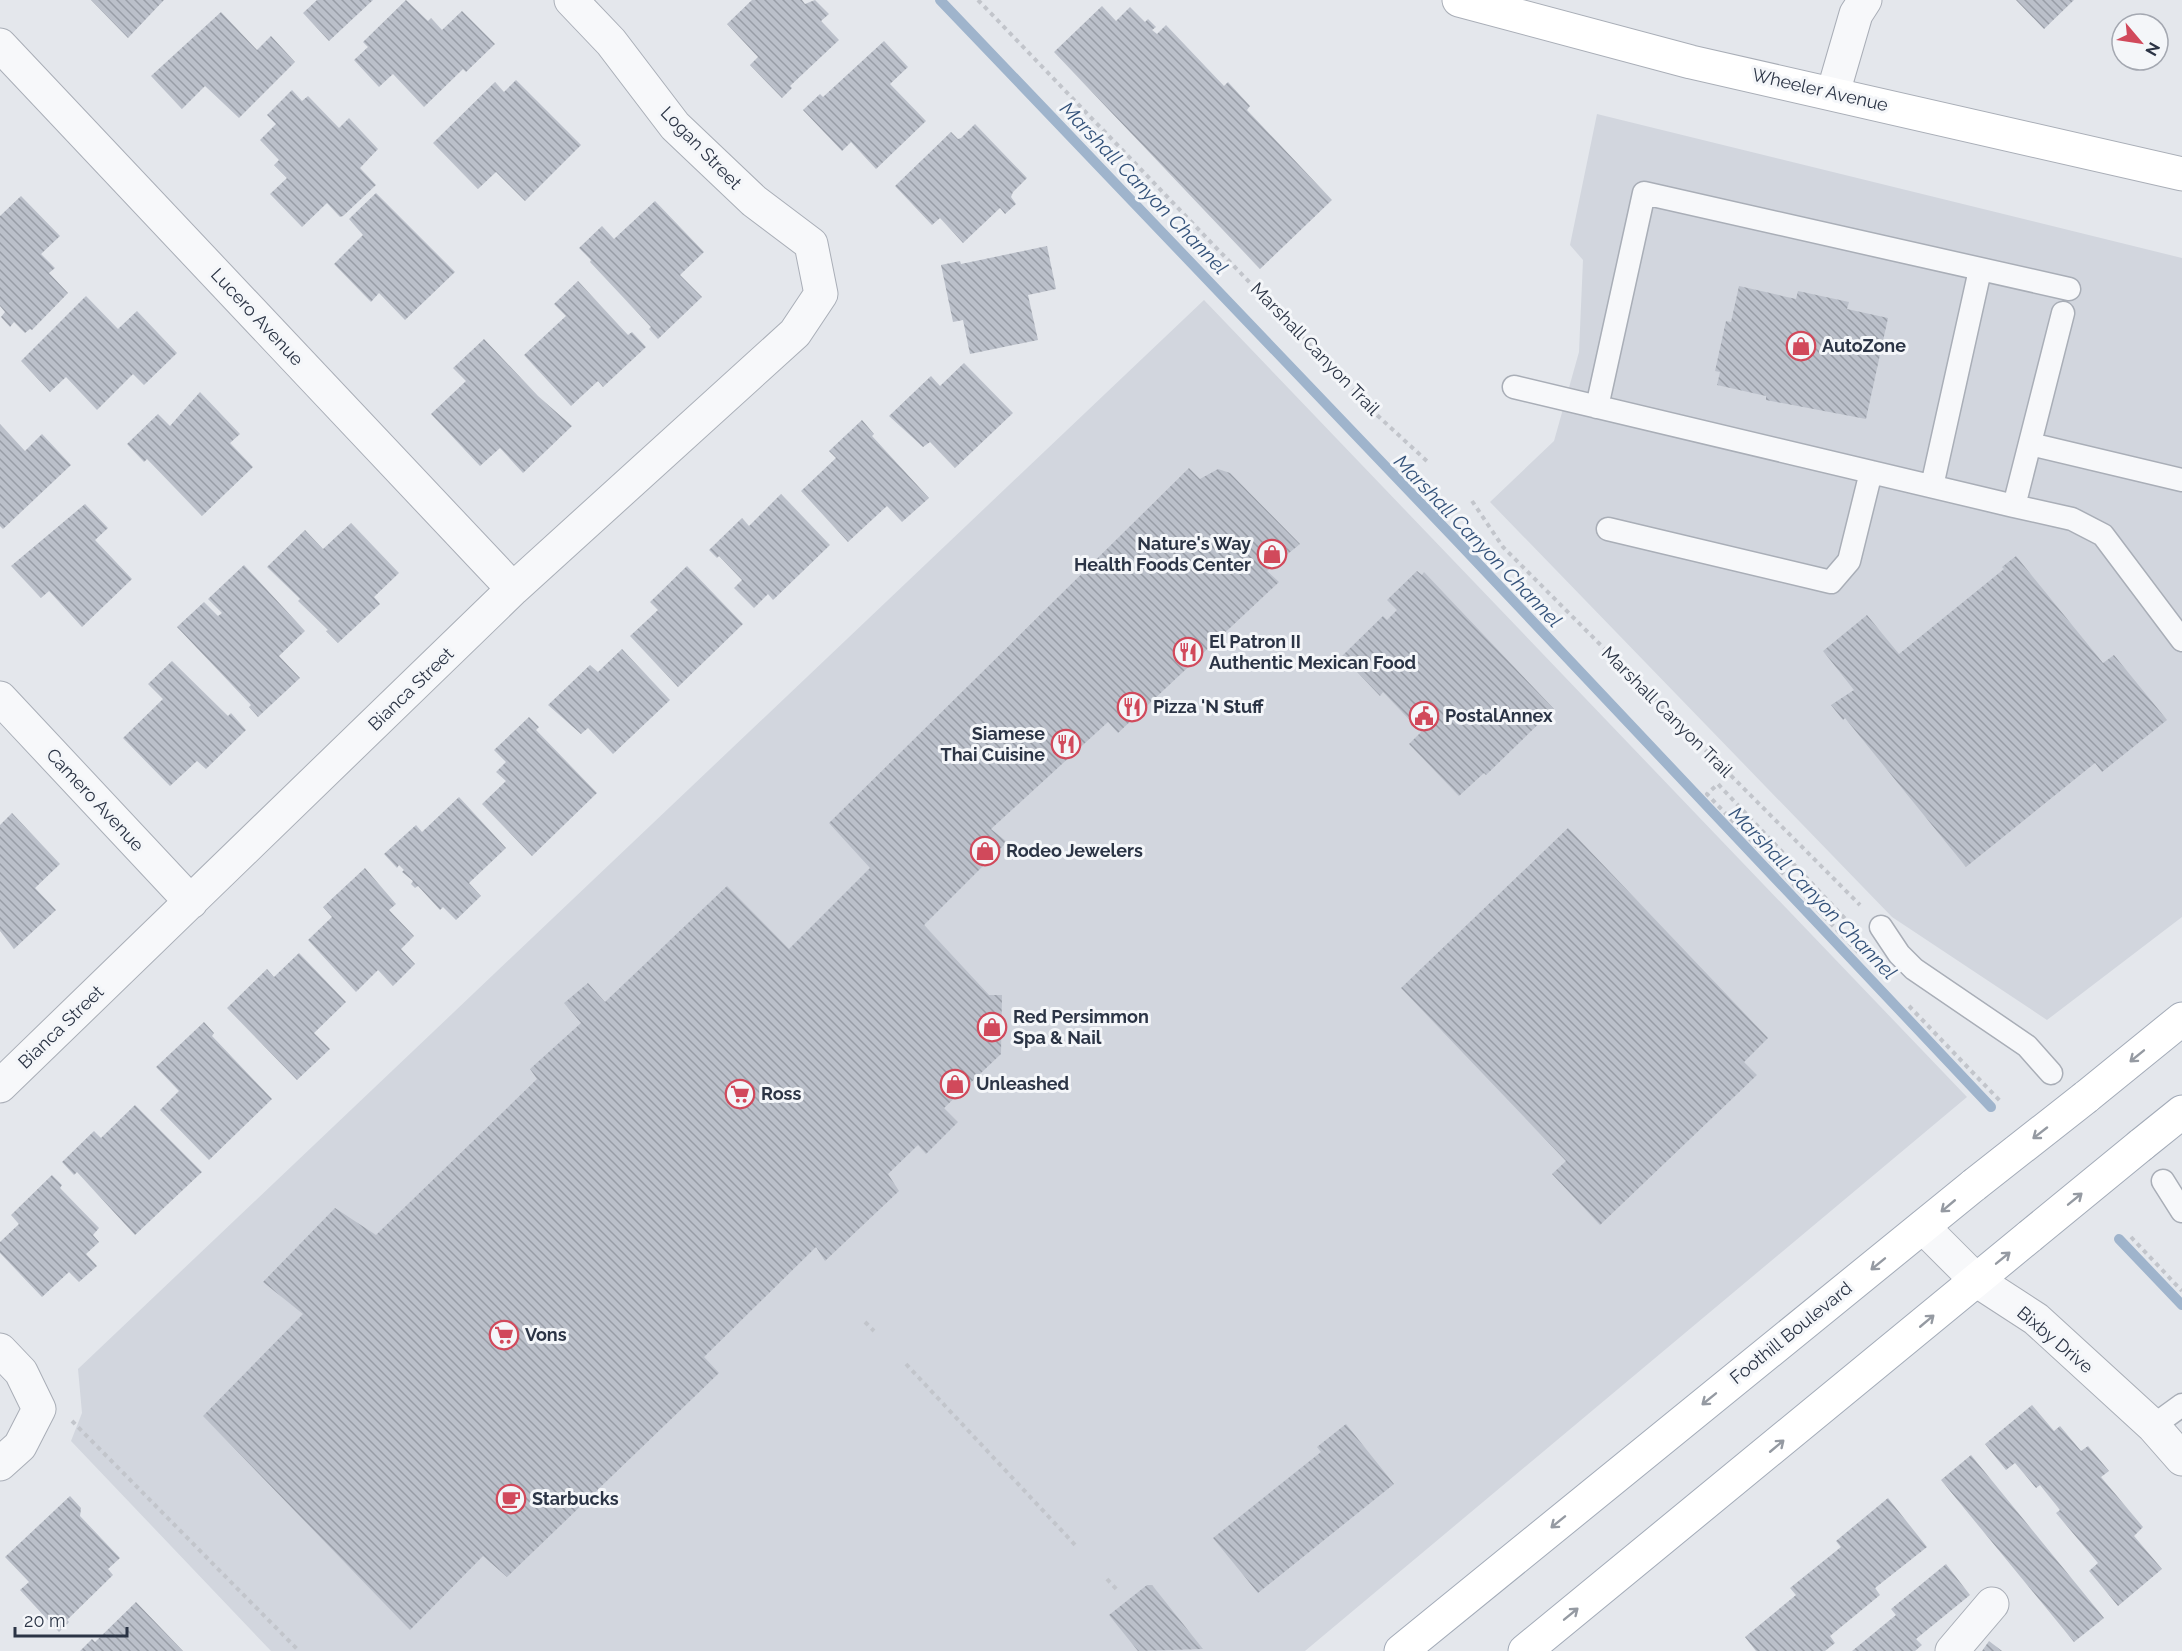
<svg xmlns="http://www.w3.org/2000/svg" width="2182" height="1651" font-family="Raleway,sans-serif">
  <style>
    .built { fill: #d2d6de }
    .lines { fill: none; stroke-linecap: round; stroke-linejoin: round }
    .stream { stroke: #9fb4cc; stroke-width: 10 }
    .building { fill: url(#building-back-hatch) }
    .lane-casing { stroke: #a9aeb7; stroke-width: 25 }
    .street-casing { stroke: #a9aeb7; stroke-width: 35 }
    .secondary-casing { stroke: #a9aeb7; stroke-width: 35 }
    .primary-casing { stroke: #a3abb8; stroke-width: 35 }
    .path { stroke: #c2c5cb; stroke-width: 4; stroke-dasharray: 4.5 4.5; stroke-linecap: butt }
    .lane { stroke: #f7f8fa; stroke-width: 22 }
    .street { stroke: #f7f8fa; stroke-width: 33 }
    .secondary { stroke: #fff; stroke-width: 33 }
    .primary { stroke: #fff; stroke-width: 33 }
    .primary-bridge-casing { stroke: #a3abb8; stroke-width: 35; stroke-linecap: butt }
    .primary-bridge { stroke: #fff; stroke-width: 33 }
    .oneway { stroke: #959aa2 }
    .labels { text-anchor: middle; stroke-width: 6; stroke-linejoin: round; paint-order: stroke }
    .street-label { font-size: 18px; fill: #2b3445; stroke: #f4f6f9 }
    .poi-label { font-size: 18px; font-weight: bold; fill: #2b3445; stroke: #f4f6f9; text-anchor: start }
    .water-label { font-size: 20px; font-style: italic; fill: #34527a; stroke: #f4f6f9 }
  </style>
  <defs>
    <pattern id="building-back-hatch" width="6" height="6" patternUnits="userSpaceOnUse" patternTransform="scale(1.5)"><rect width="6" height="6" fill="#bbc0ca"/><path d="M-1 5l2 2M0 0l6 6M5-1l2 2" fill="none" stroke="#989da6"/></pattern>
  </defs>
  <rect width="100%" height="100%" fill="#e4e7ec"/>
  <path class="built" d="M 1597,114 L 2182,258 L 2182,917 L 2047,1020 L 1892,917 L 1490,502 L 1554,441 L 1579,352 L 1583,260 L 1570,245 Z
    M 1204,300 L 1967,1097 L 1305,1651 L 271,1651 L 71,1441 L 82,1413 L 78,1369 Z"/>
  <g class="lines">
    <path class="stream" d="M 940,0 L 1455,539 L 1991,1107
      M 2119,1239 L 2182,1305"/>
  </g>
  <path class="building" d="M 91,0 L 164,0 L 128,38 Z
    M 317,0 L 373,0 L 329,41 L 303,13 Z
    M 406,0 L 428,21 L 431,18 L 442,30 L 462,11 L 495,44 L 466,72 L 463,69 L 424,107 L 393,74 L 379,87 L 354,60 L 368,47 L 363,42 Z
    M 752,0 L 802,0 L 805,4 L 815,0 L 829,14 L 821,21 L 839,40 L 790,86 L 792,88 L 782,98 L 750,65 L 758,57 L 727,24 Z
    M 2016,0 L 2074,0 L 2044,29 Z
    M 1102,6 L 1116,21 L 1130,7 L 1145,22 L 1148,19 L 1156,27 L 1152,30 L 1157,34 L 1166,25 L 1224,86 L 1228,82 L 1250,106 L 1247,110 L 1332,200 L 1260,269 L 1054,52 Z
    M 221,12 L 257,50 L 271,36 L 295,62 L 239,118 L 205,86 L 182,109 L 151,76 Z
    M 884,41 L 908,67 L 890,84 L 926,121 L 876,169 L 851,142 L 842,151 L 803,110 L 820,94 L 823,97 Z
    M 516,80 L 581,145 L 525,201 L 496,172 L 478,189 L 433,143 L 495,82 L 504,92 Z
    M 292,90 L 302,101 L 308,96 L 339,128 L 349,118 L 378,149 L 360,168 L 376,185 L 343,216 L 340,217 L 327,203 L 302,227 L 270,194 L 287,178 L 274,165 L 279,160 L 260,140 L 276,124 L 267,115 Z
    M 975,124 L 1027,178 L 1013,192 L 1011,197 L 1016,204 L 1005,214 L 1000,208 L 963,243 L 940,218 L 932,225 L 895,186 L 951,132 L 958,139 L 961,138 Z
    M 376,193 L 455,272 L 405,320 L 379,293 L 371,302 L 334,264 L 363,235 L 349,219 Z
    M 21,196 L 60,236 L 41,254 L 55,268 L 49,273 L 68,293 L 32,330 L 30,329 L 25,333 L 14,322 L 10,327 L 1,317 L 5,312 L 0,306 L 0,216 Z
    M 655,201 L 704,252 L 680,275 L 702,297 L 658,339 L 649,329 L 651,327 L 590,262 L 591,260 L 579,248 L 602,226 L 614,239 Z
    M 1047,246 L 1056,289 L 1028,295 L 1038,340 L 970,354 L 963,320 L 953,322 L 941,265 L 960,261 L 961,264 Z
    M 578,281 L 628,335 L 632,332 L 646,347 L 603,387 L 598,381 L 571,406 L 524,355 L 566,316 L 554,304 Z
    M 1739,286 L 1796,299 L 1798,291 L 1849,302 L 1847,309 L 1888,318 L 1866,419 L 1766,400 L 1766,396 L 1717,385 L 1720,372 L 1715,371 L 1726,321 L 1731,322 Z
    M 86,296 L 118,329 L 137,311 L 177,353 L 144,385 L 133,374 L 97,410 L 66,377 L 50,392 L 21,361 Z
    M 484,339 L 538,396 L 572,426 L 523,473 L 500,448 L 480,466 L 431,414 L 466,381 L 453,368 Z
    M 964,363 L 1013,413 L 955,468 L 930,442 L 923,447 L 889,416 L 931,376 L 940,386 Z
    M 200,392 L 240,434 L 230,443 L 253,467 L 202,516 L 147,459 L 144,462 L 127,444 L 158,414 L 170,426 Z
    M 862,420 L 874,434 L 872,436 L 929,498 L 902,522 L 887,506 L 848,542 L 801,491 L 836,458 L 829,451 Z
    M 0,424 L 25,451 L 42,434 L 71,465 L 3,529 L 0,526 Z
    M 1189,468 L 1200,479 L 1218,469 L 1230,473 L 1300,544 L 1267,571 L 1279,582 L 1118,733 L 1108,722 L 991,829 L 1007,842 L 924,925 L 989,995 L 1002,995 L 1001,1054 L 944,1108 L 958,1122 L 926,1154 L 918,1145 L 888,1174 L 899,1191 L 825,1261 L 816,1247 L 704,1357 L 719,1373 L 507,1577 L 483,1556 L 410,1630 L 203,1416 L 303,1314 L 263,1282 L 335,1208 L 376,1235 L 537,1079 L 530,1069 L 581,1023 L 564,1003 L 588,983 L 605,1002 L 727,886 L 789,949 L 870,868 L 829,823 Z
    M 781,494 L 830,545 L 773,600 L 768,594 L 754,608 L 734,588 L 742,580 L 719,556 L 717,558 L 709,550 L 742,518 L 749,526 Z
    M 85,504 L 108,528 L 95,540 L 132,579 L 82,627 L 49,591 L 41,598 L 11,566 Z
    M 351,523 L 399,573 L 374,597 L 380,604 L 338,643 L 326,631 L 328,630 L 298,601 L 300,599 L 267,567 L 305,530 L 323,549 Z
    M 2016,556 L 2103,663 L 2114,655 L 2167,720 L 2102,772 L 2095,763 L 1966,867 L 1845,718 L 1843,720 L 1831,705 L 1854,690 L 1823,651 L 1867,615 L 1899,654 L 2004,569 L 2002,567 Z
    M 244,565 L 305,631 L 279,656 L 300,678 L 258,717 L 249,707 L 251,705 L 177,627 L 204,602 L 218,616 L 222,613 L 208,599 Z
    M 687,566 L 743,624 L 678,687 L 630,636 L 658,610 L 650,602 Z
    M 1417,571 L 1422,575 L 1424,572 L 1554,709 L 1486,775 L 1484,773 L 1459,796 L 1409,744 L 1421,732 L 1383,692 L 1380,696 L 1342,656 L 1383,616 L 1387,620 L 1397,610 L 1387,600 Z
    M 622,649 L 670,700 L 613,754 L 588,728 L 581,734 L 548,705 L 590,665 L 598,672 Z
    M 172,661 L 228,716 L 231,713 L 246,730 L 206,769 L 197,761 L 170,786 L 123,738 L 163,699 L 148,684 Z
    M 529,717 L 539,727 L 536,730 L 597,793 L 532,856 L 482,804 L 506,781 L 496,772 L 506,762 L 494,750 Z
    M 459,797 L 506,848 L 469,883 L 481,896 L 456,920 L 443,907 L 440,910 L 418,886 L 415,888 L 411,884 L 413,881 L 402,872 L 404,870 L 399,865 L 397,868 L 384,854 L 416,825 L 422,832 Z
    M 12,813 L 60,864 L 35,888 L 56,910 L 14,949 L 0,931 L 0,825 Z
    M 1568,828 L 1768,1038 L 1744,1062 L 1757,1075 L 1600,1225 L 1552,1174 L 1566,1161 L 1401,988 Z
    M 365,868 L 396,904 L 389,910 L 414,936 L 401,949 L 415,964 L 393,986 L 378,970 L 356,992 L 308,940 L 332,917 L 323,907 Z
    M 299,953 L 346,1002 L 314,1033 L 330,1049 L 297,1080 L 227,1008 L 267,969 L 274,977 Z
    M 204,1022 L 214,1033 L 212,1036 L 272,1099 L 209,1160 L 160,1110 L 179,1091 L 156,1067 Z
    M 135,1105 L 202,1172 L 135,1235 L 77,1172 L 74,1175 L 62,1162 L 94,1131 L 101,1138 Z
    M 52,1175 L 62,1185 L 60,1188 L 99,1228 L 93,1235 L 99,1242 L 86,1254 L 97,1266 L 79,1282 L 69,1272 L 42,1297 L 0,1253 L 0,1242 L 19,1224 L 11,1215 Z
    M 2032,1405 L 2054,1431 L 2060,1426 L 2081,1451 L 2088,1446 L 2109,1471 L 2101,1477 L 2143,1527 L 2134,1536 L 2162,1569 L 2118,1606 L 2089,1571 L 2098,1563 L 2056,1513 L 2060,1510 L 2040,1485 L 2036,1488 L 2015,1463 L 2006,1470 L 1985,1444 Z
    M 1346,1424 L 1394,1484 L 1258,1593 L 1213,1538 L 1321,1452 L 1317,1447 Z
    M 1971,1455 L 2104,1618 L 2074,1642 L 1941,1480 Z
    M 70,1496 L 81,1508 L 80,1516 L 120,1558 L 108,1569 L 113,1575 L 67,1620 L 69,1622 L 59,1632 L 20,1590 L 29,1582 L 5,1557 Z
    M 1888,1498 L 1927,1547 L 1875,1588 L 1880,1595 L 1830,1636 L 1835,1643 L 1825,1651 L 1756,1651 L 1745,1637 L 1796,1595 L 1790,1588 L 1841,1547 L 1836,1541 Z
    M 1946,1564 L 1970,1595 L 1916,1639 L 1922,1645 L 1915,1651 L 1852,1651 L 1896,1615 L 1891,1609 Z
    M 1147,1585 L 1152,1585 L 1203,1649 L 1138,1651 L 1109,1615 Z
    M 136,1602 L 183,1651 L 80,1651 L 92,1639 L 95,1642 Z
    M 1989,1641 L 2002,1651 L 1982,1651 Z"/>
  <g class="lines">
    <g class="lane-casing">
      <path id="lane" d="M 1514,387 L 2014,506 L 2063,313
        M 1597,407 L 1644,193 L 2069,289
        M 2030,444 L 2182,480
        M 1932,486 L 1980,270
        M 2014,506 L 2072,519 L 2103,535 L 2182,640
        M 1608,529 L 1831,582 L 1849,561 L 1871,472
        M 1881,927 L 1899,954 L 1914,969 L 2027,1046 L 2051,1073
        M 2163,1181 L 2182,1211
        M 2153,1426 L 2182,1405"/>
    </g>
    <g class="street-casing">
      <path id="street" d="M 0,45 L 513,589
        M 1833,93 L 1856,14 L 1865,0
        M 0,698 L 191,902
        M 0,1086 L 513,589 L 795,333 L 821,294 L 811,244 L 754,201 L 675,126 L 611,42 L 571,0
        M 1923,1227 L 1976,1280 L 2036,1319 L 2153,1426 L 2182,1459
        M 0,1350 L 21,1372 L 39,1409 L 20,1446 L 0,1464
        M 1952,1651 L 1992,1604"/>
    </g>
    <g class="secondary-casing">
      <path id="secondary" d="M 1459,0 L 1691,62 L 2182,174"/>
    </g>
    <g class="primary-casing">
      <path id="primary" d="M 2086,1097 L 2182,1019
        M 2141,1145 L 2182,1112
        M 1401,1651 L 1974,1185
        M 1525,1651 L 2030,1236"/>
    </g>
    <path class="path" d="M 978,0 L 1378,416 L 1429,463
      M 1472,501 L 1503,547 L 1860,905
      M 1851,925 L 1718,784 L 1707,794 L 1858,952
      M 1909,1006 L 2000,1101
      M 2131,1237 L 2182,1291
      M 865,1322 L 874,1331
      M 906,1364 L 1077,1547
      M 72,1421 L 299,1651
      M 1107,1579 L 1119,1592"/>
    <use href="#lane" class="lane"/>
    <use href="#street" class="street"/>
    <use href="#secondary" class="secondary"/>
    <use href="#primary" class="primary"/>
    <g class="primary-bridge-casing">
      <path id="primary-bridge" d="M 1974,1185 L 2086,1097
        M 2030,1236 L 2141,1145"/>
    </g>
    <use href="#primary-bridge" class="primary-bridge"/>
  </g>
  <defs><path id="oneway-shaft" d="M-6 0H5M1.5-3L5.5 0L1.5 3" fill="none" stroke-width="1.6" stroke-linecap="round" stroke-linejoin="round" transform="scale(1.5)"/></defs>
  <g class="oneway">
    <use href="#oneway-shaft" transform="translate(2137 1056) rotate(141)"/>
    <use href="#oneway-shaft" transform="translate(2040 1133) rotate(142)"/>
    <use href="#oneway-shaft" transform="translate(2075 1199) rotate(-39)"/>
    <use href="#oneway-shaft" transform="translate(1948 1206) rotate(140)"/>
    <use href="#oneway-shaft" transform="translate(2003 1258) rotate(-39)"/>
    <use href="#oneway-shaft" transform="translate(1878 1264) rotate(141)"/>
    <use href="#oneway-shaft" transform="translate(1927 1321) rotate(-40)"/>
    <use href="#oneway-shaft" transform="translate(1709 1399) rotate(141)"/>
    <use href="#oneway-shaft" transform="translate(1777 1446) rotate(-40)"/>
    <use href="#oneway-shaft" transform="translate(1558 1522) rotate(141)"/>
    <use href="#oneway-shaft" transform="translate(1571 1614) rotate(-39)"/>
  </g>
  <defs>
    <g id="shop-ring" transform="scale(1.5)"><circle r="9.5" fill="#f4f6f9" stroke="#d1495b" stroke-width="1.5"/><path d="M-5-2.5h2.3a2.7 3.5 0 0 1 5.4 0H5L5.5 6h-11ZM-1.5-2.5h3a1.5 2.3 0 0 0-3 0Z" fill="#d1495b"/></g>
    <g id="restaurant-ring" transform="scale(1.5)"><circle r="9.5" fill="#f4f6f9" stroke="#d1495b" stroke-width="1.5"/><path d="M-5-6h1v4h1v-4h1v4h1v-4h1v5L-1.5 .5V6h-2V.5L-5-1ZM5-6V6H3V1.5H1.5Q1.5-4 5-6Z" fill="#d1495b"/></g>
    <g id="civic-ring" transform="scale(1.5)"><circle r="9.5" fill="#f4f6f9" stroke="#d1495b" stroke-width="1.5"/><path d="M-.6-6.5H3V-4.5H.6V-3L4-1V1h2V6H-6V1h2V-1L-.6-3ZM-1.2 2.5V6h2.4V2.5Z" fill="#d1495b"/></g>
    <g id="supermarket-ring" transform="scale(1.5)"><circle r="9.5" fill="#f4f6f9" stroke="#d1495b" stroke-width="1.5"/><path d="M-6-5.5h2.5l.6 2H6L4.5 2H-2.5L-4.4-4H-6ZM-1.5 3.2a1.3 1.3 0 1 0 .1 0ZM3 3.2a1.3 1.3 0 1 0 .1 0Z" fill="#d1495b"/></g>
    <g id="cafe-ring" transform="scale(1.5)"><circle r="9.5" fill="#f4f6f9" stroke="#d1495b" stroke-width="1.5"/><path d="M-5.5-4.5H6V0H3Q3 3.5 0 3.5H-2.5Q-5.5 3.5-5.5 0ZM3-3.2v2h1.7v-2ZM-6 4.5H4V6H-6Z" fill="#d1495b"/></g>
  </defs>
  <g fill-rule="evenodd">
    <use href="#shop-ring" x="1801" y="346"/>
    <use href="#shop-ring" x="1272" y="554"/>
    <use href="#restaurant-ring" x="1188" y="652"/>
    <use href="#restaurant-ring" x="1132" y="707"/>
    <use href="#civic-ring" x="1424" y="716"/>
    <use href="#restaurant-ring" x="1066" y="744"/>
    <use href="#shop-ring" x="985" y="851"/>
    <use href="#shop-ring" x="992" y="1027"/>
    <use href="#shop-ring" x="955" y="1084"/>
    <use href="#supermarket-ring" x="740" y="1094"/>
    <use href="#supermarket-ring" x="504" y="1335"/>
    <use href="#cafe-ring" x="511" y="1499"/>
  </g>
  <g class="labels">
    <g class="street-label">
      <text transform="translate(1820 90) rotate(13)" y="6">Wheeler Avenue</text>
      <text transform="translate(701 148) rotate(46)" y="6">Logan Street</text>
      <text transform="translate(257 317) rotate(47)" y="6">Lucero Avenue</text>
      <text transform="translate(1315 349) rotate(46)" y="6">Marshall Canyon Trail</text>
      <text transform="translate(411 689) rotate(-44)" y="6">Bianca Street</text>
      <text transform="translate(1667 712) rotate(45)" y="6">Marshall Canyon Trail</text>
      <text transform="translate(95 800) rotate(47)" y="6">Camero Avenue</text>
      <text transform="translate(61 1027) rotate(-44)" y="6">Bianca Street</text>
      <text transform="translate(1791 1333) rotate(-39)" y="6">Foothill Boulevard</text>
      <text transform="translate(2055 1340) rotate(40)" y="6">Bixby Drive</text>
    </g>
    <g class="poi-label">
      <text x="1822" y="352">AutoZone</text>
      <text x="1251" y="550" text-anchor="end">Nature's Way<tspan x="1251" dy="21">Health Foods Center</tspan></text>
      <text x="1209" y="648">El Patron II<tspan x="1209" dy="21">Authentic Mexican Food</tspan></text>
      <text x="1153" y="713">Pizza 'N Stuff</text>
      <text x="1445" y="722">PostalAnnex</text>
      <text x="1045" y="740" text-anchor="end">Siamese<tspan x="1045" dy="21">Thai Cuisine</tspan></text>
      <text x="1006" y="857">Rodeo Jewelers</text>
      <text x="1013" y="1023">Red Persimmon<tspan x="1013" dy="21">Spa &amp; Nail</tspan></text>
      <text x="976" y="1090">Unleashed</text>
      <text x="761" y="1100">Ross</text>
      <text x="525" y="1341">Vons</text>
      <text x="532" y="1505">Starbucks</text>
    </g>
    <g class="water-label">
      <text transform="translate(1144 188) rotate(46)" y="7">Marshall Canyon Channel</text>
      <text transform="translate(1478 541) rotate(46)" y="7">Marshall Canyon Channel</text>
      <text transform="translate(1813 893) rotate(46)" y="7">Marshall Canyon Channel</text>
    </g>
  </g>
  <g transform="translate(2140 42) rotate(119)"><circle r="28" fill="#f4f6f9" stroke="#a4a8b1" stroke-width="1.5"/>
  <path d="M0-4.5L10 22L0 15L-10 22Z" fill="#d1495b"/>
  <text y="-9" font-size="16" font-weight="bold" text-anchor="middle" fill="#2b3445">N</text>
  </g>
  <path d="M15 1627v9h112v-9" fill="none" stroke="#2b3445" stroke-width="3"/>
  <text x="24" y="1627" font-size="18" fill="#2b3445" stroke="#f4f6f9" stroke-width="4.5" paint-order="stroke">20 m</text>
</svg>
